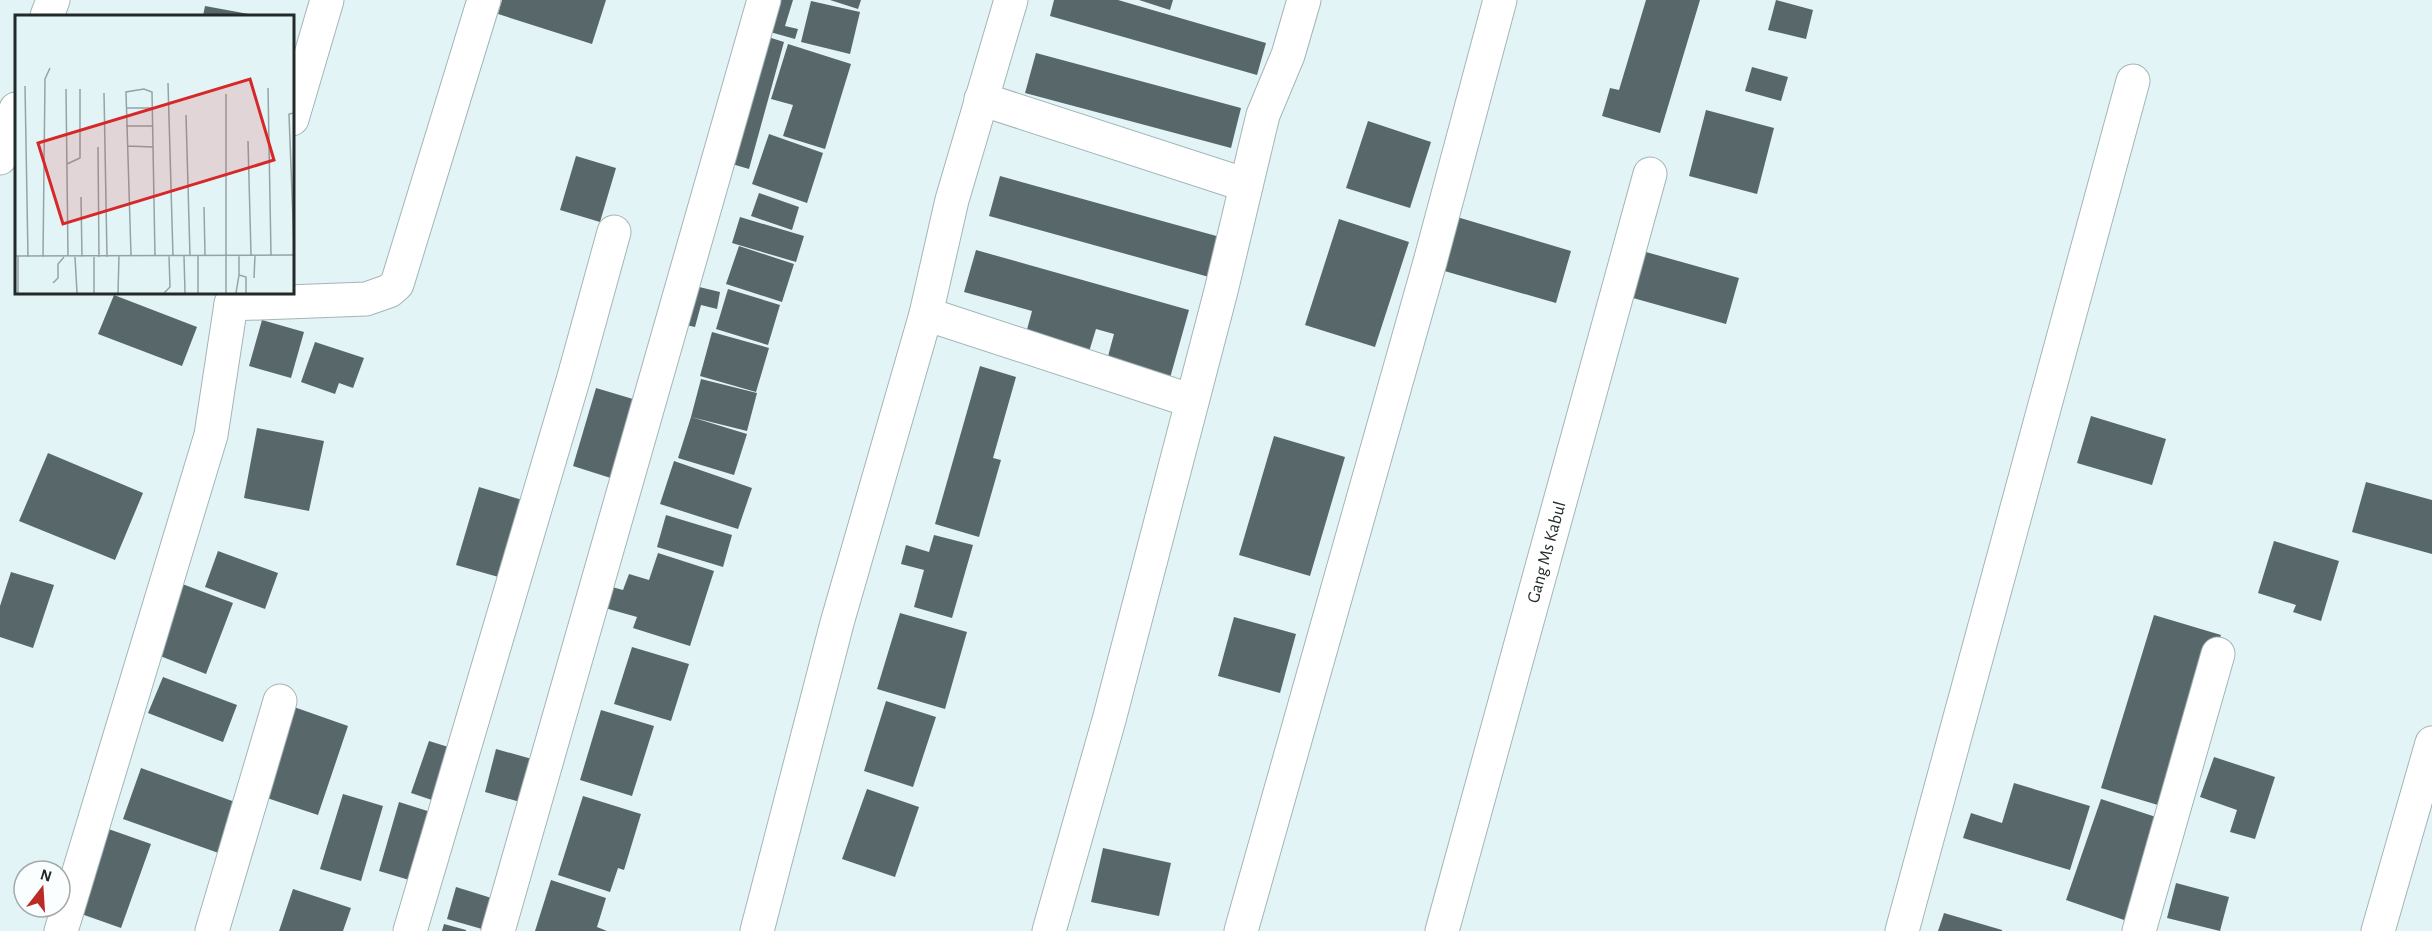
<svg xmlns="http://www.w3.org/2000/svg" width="2432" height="931" font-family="'Alegreya Sans',sans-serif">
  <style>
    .building { fill: #58686a }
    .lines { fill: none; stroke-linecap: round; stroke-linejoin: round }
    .minor-casing { stroke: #a4b5b7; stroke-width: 35 }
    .minor { stroke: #fff; stroke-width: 33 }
    .labels { text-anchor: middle; stroke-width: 6; stroke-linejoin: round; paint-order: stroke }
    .street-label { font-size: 18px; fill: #222929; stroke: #fbfeff }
    .inset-road { fill: none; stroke: #96a3a4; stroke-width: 1.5 }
    .view { fill: #d62828; fill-opacity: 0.15; stroke: #d62828; stroke-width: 3 }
    .inset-edge { fill: none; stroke: #222929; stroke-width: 3 }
  </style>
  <rect width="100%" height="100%" fill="#e3f4f6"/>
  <path class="building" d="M 502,0 L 606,0 L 592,44 L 498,14 Z
    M 780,0 L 793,0 L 785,26 L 798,29 L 795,39 L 770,32 Z
    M 830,0 L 861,0 L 858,9 Z
    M 1054,0 L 1118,0 L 1266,43 L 1257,75 L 1050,16 Z
    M 1139,0 L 1173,0 L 1170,10 Z
    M 1646,0 L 1700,0 L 1660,133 L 1602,116 L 1610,88 L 1619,90 Z
    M 1776,0 L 1813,10 L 1806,39 L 1768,30 Z
    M 811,1 L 860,12 L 850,54 L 801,42 Z
    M 205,6 L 254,15 L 254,16 L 203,16 Z
    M 768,37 L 784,42 L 749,169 L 732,164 Z
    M 788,44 L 851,64 L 825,149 L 783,136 L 793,105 L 771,99 Z
    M 1036,53 L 1241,108 L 1231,148 L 1025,93 Z
    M 1752,67 L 1788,77 L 1781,101 L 1745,91 Z
    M 1706,110 L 1774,128 L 1757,194 L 1689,176 Z
    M 1368,121 L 1431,142 L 1410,208 L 1346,188 Z
    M 769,134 L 823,153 L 807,203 L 752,184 Z
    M 576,156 L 616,168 L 600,222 L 560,210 Z
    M 1000,176 L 1220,237 L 1209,277 L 989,216 Z
    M 759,193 L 799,207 L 792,230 L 751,216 Z
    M 740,217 L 804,236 L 796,262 L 732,243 Z
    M 1457,217 L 1571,251 L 1556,303 L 1441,270 Z
    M 1339,219 L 1409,242 L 1375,347 L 1305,325 Z
    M 739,246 L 794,264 L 782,302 L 726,284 Z
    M 976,250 L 1189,310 L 1170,378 L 1107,360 L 1114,334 L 1096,329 L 1088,355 L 1025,337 L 1032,311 L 964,292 Z
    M 1646,252 L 1739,278 L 1726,324 L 1633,298 Z
    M 695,286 L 720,292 L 717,309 L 701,305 L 695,327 L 686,325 Z
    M 728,289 L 780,305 L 768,345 L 716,329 Z
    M 114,295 L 197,327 L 182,366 L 98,334 Z
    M 262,320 L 304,332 L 291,378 L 249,366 Z
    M 712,332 L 769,348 L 756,392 L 700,376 Z
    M 315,342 L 364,358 L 353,388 L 339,383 L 335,394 L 301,382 Z
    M 980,366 L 1016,377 L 993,458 L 1001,460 L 979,537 L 935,524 Z
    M 701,379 L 757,393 L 747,431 L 691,417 Z
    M 596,388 L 643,402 L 620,481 L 573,466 Z
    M 2091,416 L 2166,439 L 2152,485 L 2077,463 Z
    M 691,417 L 747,434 L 734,475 L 678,458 Z
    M 257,428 L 324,441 L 309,511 L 244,498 Z
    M 1274,436 L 1345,457 L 1310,576 L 1239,555 Z
    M 48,453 L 143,493 L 115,560 L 19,521 Z
    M 674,461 L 752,488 L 738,529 L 660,504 Z
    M 2366,482 L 2432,500 L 2432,554 L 2352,532 Z
    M 479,487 L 536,504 L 513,581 L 456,565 Z
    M 666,515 L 732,535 L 723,567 L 657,547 Z
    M 934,535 L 973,545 L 952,618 L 914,607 L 924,570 L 901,564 L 906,545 L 929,552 Z
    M 2274,541 L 2339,561 L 2321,621 L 2293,612 L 2296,605 L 2258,593 Z
    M 218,551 L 278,573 L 265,609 L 205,587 Z
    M 658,553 L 714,571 L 690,646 L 633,628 L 637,617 L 605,608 L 612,587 L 623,590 L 629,574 L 649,580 Z
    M 11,572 L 54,585 L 33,648 L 0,637 L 0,606 Z
    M 177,582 L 233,603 L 206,674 L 150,652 Z
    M 900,613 L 967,632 L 945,709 L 877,689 Z
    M 2154,615 L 2221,635 L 2168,808 L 2101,788 Z
    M 1234,617 L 1296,634 L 1280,693 L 1218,676 Z
    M 632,647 L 689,664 L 671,721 L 614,704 Z
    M 163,677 L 237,705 L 223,742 L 148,713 Z
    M 886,701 L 936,717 L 913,787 L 864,771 Z
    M 294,707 L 348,726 L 318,815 L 264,797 Z
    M 601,710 L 654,726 L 632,796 L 580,780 Z
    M 429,741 L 458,750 L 441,803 L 411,793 Z
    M 496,749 L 532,759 L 520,802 L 485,792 Z
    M 2214,757 L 2275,777 L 2255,839 L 2230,832 L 2237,810 L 2200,797 Z
    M 141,768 L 246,806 L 227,856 L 123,819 Z
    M 2014,783 L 2090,806 L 2070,870 L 1963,838 L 1971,813 L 2002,823 Z
    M 867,789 L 919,807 L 895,877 L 842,859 Z
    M 343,794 L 383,806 L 361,881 L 320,869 Z
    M 583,796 L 641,814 L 624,870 L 618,868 L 610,892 L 558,875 Z
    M 2101,799 L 2162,819 L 2127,921 L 2066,900 Z
    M 399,802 L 437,814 L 416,882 L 379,871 Z
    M 100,826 L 151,844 L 121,928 L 70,910 Z
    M 1103,848 L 1171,863 L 1159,916 L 1091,902 Z
    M 551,880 L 606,898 L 597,927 L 607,931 L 535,931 Z
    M 2176,883 L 2229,897 L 2220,931 L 2167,918 Z
    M 456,887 L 498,900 L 489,931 L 447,919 Z
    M 293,889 L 351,908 L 343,931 L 279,931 Z
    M 1944,913 L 2002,930 L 2002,931 L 1938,931 Z
    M 444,924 L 466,930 L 466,931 L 442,931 Z"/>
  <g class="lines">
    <g class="minor-casing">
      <g id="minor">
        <path d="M 47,16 L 53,0"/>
        <path d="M 981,99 L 1246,185"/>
        <path d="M 292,119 L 327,0"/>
        <path d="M 0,158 L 16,109"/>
        <path d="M 231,304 L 366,299 L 389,291 L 397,284 L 484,0"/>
        <path d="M 926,314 L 1192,401"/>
        <path d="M 61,931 L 211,435 L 231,304 L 236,292"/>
        <path d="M 212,931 L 280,701"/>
        <path d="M 410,931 L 574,377 L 614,232"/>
        <path d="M 498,931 L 764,0"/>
        <path d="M 757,931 L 837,623 L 926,314 L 952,200 L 1011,0"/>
        <path d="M 1049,931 L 1109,720 L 1221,291 L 1263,115 L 1288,55 L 1304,0"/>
        <path d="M 1241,931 L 1430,262 L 1500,0"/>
        <path id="s1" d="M 1442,931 L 1650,174"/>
        <path d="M 1902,931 L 2133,81"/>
        <path d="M 2139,931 L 2218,654"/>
        <path d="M 2378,931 L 2432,743"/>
      </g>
    </g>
    <use href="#minor" class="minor"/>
  </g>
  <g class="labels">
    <g class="street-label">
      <text dy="6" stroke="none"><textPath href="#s1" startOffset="393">Gang Ms Kabul</textPath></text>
    </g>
  </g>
  <g transform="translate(15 15)">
    <rect width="279" height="279" fill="#e3f4f6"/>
    <path class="inset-road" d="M 153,68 L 158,241M 10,71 L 13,242M 253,73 L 256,240M 51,74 L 53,241M 89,78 L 92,242M 211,79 L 211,278M 112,93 L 137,93M 279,98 L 274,99 L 279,231M 171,100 L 175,241M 111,111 L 137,111M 233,126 L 236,240M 112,131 L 138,132M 83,132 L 84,242M 52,149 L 65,143 L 65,74M 66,182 L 67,242M 189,192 L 190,240M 116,240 L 111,77 L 129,74 L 137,77 L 140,241M 183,240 L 183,278M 224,240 L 224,260 L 231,262 L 231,278M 0,241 L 279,240M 169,241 L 170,278M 28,242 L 30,64 L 35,53M 60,242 L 62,278M 79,242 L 79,278M 239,263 L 240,240M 38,268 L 43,263 L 43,249 L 49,242M 3,278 L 3,241M 103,278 L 104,241M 149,278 L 155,272 L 154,241M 221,278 L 224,260"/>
    <path class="view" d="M 235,64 L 259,145 L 48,209 L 23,128 Z"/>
    <rect width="279" height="279" class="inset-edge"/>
  </g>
  <g transform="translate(42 889) rotate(17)"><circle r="28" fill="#fbfeff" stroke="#a4a9a9" stroke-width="1.5"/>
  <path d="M0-4.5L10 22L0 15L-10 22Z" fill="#ba2b27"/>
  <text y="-9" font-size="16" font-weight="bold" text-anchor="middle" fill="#222929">N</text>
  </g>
</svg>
